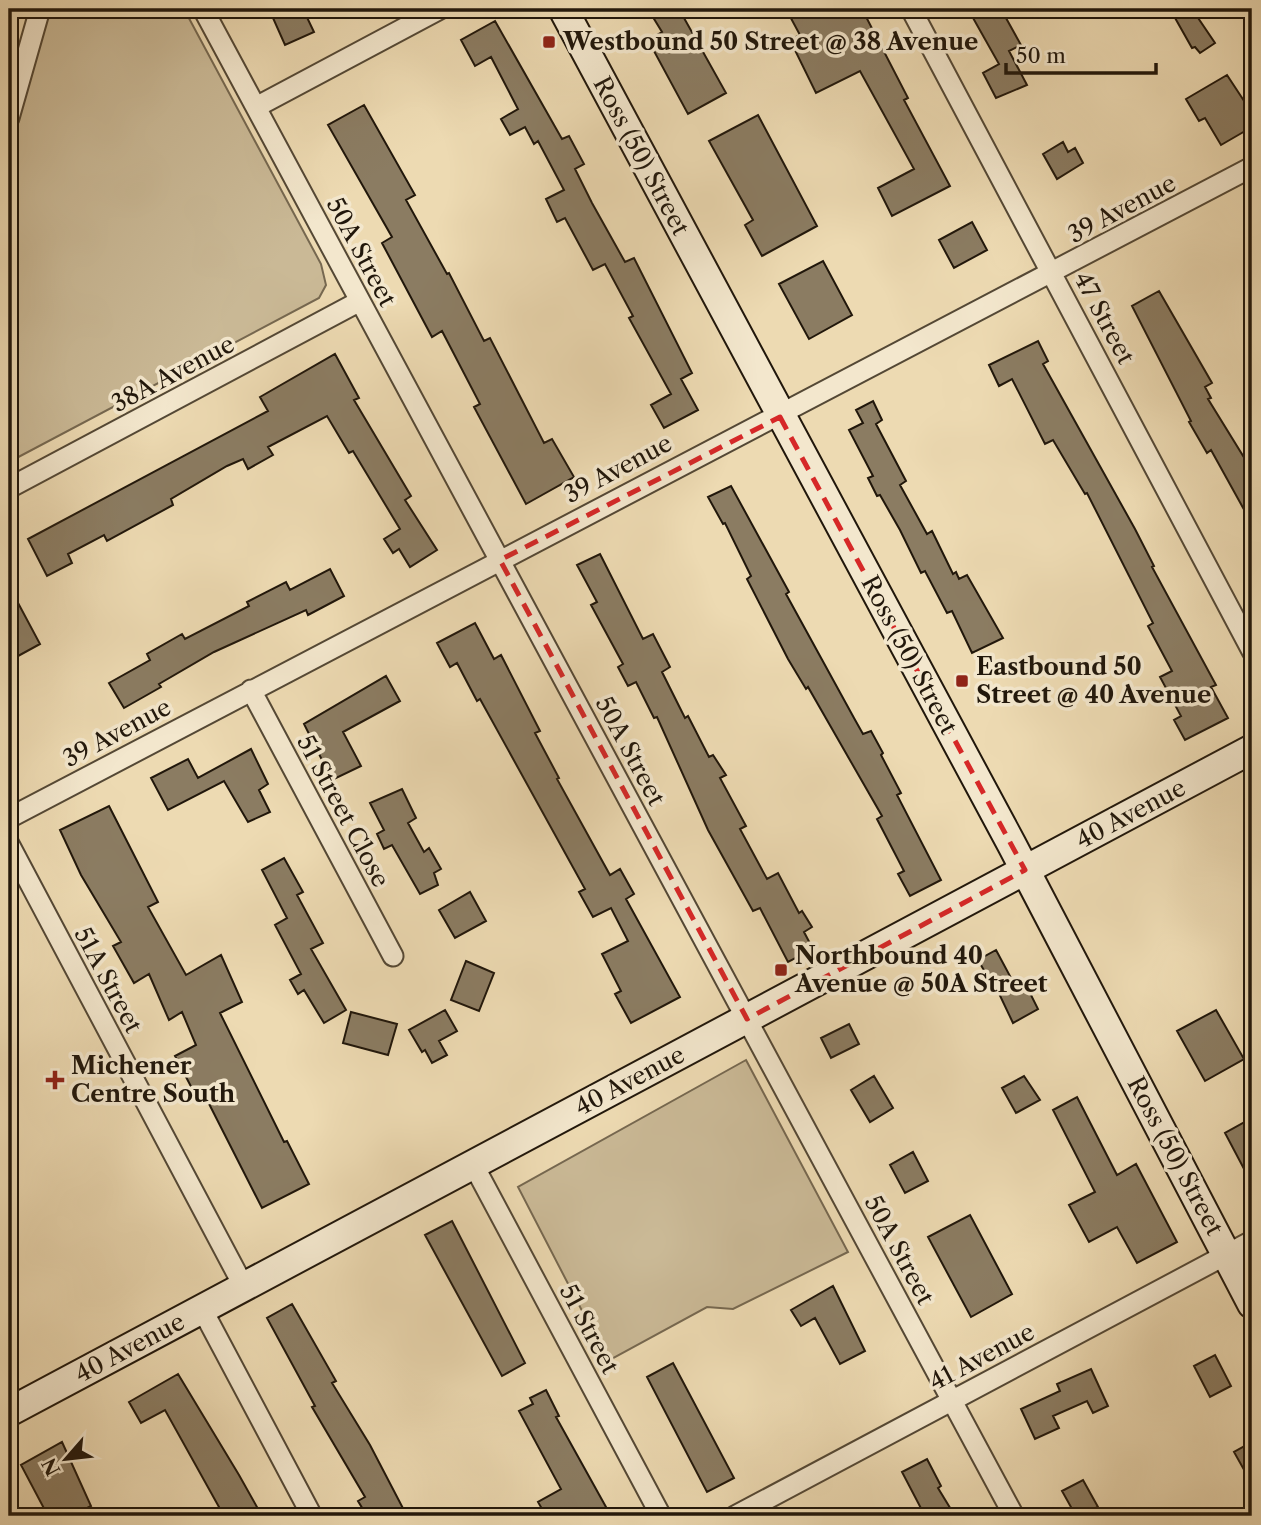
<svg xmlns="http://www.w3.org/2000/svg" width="1261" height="1525" font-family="'Libre Caslon Text',serif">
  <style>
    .green { fill: #cab996; stroke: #766850; stroke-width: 2 }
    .building { fill: #8b7c62; stroke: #21170b; stroke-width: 2 }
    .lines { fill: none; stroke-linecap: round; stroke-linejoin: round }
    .street-casing { stroke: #544835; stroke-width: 23 }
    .secondary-casing { stroke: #21170b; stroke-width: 32 }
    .street { stroke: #f3e7cd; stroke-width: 19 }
    .secondary { stroke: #f3e7cd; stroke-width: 28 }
    .marked { fill: none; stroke: #d62828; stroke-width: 5; stroke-dasharray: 14 9; stroke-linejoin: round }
    .poi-dot { fill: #8f2418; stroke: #f3e7cd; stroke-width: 2.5 }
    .labels { text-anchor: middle; stroke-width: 7; stroke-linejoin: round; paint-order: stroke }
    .poi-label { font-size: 24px; font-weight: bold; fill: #21170b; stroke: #f3e7cd; text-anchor: start }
    .street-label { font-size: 24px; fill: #21170b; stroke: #f3e7cd }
  </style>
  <rect width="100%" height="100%" fill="#eddab2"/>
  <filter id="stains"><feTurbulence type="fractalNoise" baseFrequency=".00286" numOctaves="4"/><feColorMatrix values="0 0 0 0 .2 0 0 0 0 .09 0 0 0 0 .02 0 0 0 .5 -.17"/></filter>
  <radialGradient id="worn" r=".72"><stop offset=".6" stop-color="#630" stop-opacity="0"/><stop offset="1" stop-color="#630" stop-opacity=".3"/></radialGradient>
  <path class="green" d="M 47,9 L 184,9 L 321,264 L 326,285 L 319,298 L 9,462 L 9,158 Z
    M 746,1060 L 848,1252 L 733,1309 L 707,1307 L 608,1361 L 518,1187 Z"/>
  <path class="building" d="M 269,9 L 303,9 L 314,32 L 285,45 Z
    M 648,9 L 679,9 L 726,93 L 688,114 L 648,40 L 662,32 Z
    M 786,9 L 862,9 L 908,98 L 904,100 L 950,186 L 892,216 L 878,188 L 914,169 L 860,71 L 816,93 L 790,40 L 800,35 Z
    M 968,9 L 1001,9 L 1021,45 L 1009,51 L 1027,85 L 996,98 L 983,73 L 999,64 Z
    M 1170,9 L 1192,9 L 1215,43 L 1200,53 L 1195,47 L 1192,48 Z
    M 495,21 L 562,139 L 569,136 L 584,164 L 575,169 L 592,203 L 625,262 L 634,258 L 692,373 L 681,379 L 698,410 L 664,428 L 651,405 L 671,394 L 629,318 L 633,316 L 605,264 L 593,270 L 565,218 L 557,222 L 546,199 L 564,190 L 538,141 L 534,144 L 525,127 L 510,135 L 501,119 L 518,109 L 491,57 L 475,66 L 461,40 Z
    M 1227,75 L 1252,113 L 1252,127 L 1221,145 L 1205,118 L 1199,121 L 1186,99 Z
    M 364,105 L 415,195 L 406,200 L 447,274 L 449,273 L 484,341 L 490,338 L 544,443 L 552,439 L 574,477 L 526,504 L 474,407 L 480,404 L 442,331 L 432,337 L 382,243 L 392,237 L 328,125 Z
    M 758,115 L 817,226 L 762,256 L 745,225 L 753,220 L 709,141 Z
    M 1063,142 L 1068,152 L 1075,148 L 1083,163 L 1057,179 L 1043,154 Z
    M 972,222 L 987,250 L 954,268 L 939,240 Z
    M 823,261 L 852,315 L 809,339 L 779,284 Z
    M 1159,291 L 1212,383 L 1205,387 L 1211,398 L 1208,399 L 1245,459 L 1252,454 L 1252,524 L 1211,450 L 1207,453 L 1189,422 L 1191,421 L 1132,306 Z
    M 1038,341 L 1048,361 L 1043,364 L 1135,529 L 1154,566 L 1152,567 L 1216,685 L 1211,687 L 1228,718 L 1185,740 L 1174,720 L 1181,716 L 1160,677 L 1172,671 L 1148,626 L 1153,623 L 1087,493 L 1085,494 L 1053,440 L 1045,444 L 1012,379 L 999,386 L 989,365 Z
    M 335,354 L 359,398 L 354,400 L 411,496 L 405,500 L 437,550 L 410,567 L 399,549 L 393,553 L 384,539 L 400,529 L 353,451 L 349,453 L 327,416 L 268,447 L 273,455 L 248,469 L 243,459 L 227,466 L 171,499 L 173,505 L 107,541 L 104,535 L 68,554 L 72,563 L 47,576 L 28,539 L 268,411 L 260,397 Z
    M 873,401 L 882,420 L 876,424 L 906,481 L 900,485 L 927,534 L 932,531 L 953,574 L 956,572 L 959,579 L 967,575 L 1003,638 L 972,653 L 952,611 L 947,613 L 925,571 L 921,573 L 900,530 L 880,495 L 877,496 L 868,478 L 873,476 L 849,430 L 863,423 L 856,410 Z
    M 731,486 L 789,592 L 786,594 L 854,718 L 863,734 L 871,731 L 883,753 L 881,755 L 901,793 L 897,795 L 941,880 L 910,896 L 898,874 L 904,871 L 877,819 L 882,816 L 808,687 L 806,689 L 788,659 L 747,579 L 751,576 L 725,523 L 723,524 L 708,497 Z
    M 600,554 L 643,639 L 653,634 L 670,667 L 662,672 L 685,718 L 688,716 L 709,757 L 713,755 L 726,775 L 720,778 L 746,826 L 740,829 L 767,879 L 778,873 L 799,913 L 802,911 L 812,927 L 804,932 L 813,949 L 788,962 L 760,908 L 753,911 L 708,830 L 657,717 L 654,718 L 636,682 L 628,686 L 618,667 L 623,664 L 591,605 L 597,602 L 577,565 Z
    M 330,569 L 344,596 L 308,615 L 306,610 L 214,652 L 159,684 L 161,687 L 124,708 L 109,683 L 150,660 L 147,654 L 182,634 L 185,639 L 249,606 L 247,602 L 286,582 L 290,590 Z
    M 9,586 L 40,644 L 9,661 Z
    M 475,623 L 494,659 L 501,655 L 540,731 L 535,733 L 559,778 L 557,779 L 610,875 L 620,869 L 634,894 L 626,899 L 680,997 L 631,1023 L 615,994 L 621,991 L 602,954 L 628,941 L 611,908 L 593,917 L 579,892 L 585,889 L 480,699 L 477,701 L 457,663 L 450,667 L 437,643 Z
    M 386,676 L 400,701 L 343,732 L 361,766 L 332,780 L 304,724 Z
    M 251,749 L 268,784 L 259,790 L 270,812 L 248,822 L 224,781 L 168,810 L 151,778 L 188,759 L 198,778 Z
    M 402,789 L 416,818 L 408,823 L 424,852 L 429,848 L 441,869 L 434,873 L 438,885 L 420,894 L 392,845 L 384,849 L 377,834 L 384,830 L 370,803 Z
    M 109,806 L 158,902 L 148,907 L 186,975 L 221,955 L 242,1002 L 220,1013 L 284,1142 L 287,1141 L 309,1184 L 262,1208 L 203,1092 L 196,1096 L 175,1056 L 196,1045 L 182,1012 L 169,1020 L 149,974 L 134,983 L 113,946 L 121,942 L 81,875 L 60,830 Z
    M 284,858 L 303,892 L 297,895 L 323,943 L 311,949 L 346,1010 L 324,1023 L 304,990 L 298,994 L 290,980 L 301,974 L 275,925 L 287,918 L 262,870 Z
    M 470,892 L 486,921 L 455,938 L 439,910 Z
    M 996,950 L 1018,991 L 1027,987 L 1038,1009 L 1013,1023 L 995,985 L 993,986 L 978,960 Z
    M 466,961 L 494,973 L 479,1011 L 451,1000 Z
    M 445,1010 L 457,1031 L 439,1041 L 447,1055 L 432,1063 L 425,1050 L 422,1052 L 409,1030 Z
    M 1216,1010 L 1244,1059 L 1205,1081 L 1177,1031 Z
    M 351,1012 L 397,1024 L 388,1055 L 343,1043 Z
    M 849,1024 L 859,1044 L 831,1058 L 821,1038 Z
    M 874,1076 L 893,1108 L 870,1122 L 851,1090 Z
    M 1024,1076 L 1040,1100 L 1016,1113 L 1002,1088 Z
    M 1077,1097 L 1117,1175 L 1136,1164 L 1177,1242 L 1137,1263 L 1117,1227 L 1089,1242 L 1069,1205 L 1095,1192 L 1053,1110 Z
    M 1252,1118 L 1252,1184 L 1225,1133 Z
    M 913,1152 L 928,1181 L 905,1193 L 890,1165 Z
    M 970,1215 L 1012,1294 L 971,1317 L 928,1237 Z
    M 452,1221 L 525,1363 L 502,1376 L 425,1235 Z
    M 833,1286 L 865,1351 L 840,1364 L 815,1318 L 801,1326 L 791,1310 Z
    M 292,1304 L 336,1381 L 332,1383 L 370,1445 L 407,1516 L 367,1516 L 358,1501 L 365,1497 L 312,1407 L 315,1406 L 267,1318 Z
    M 1215,1355 L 1231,1386 L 1210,1397 L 1194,1366 Z
    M 673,1363 L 734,1478 L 707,1492 L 647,1377 Z
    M 1091,1369 L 1108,1406 L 1093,1413 L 1087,1401 L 1053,1416 L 1059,1428 L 1035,1439 L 1021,1409 L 1060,1391 L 1057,1384 Z
    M 178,1374 L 239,1475 L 262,1516 L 224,1516 L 165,1410 L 141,1423 L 129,1402 Z
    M 546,1390 L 559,1416 L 556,1417 L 611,1516 L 546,1516 L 538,1502 L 561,1489 L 519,1411 L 533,1404 L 530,1398 Z
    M 62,1442 L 91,1506 L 72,1516 L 48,1516 L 21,1465 Z
    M 1252,1442 L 1252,1484 L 1234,1452 Z
    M 927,1459 L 941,1486 L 938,1488 L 955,1516 L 925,1516 L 902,1472 Z
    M 1083,1480 L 1098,1507 L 1076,1516 L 1062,1491 Z"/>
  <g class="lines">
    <g class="street-casing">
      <path id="street" d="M 203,9 L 1014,1516
        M 911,9 L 1252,651
        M 256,107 L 440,9
        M 9,118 L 40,9
        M 9,488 L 360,301
        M 251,690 L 393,956
        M 9,818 L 1252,167
        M 9,844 L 244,1287
        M 473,1164 L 661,1516
        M 202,1309 L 312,1516
        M 735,1516 L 1252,1241"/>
    </g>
    <g class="secondary-casing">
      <path id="secondary" d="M 563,9 L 1012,845 L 1252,1304
        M 9,1412 L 1252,749"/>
    </g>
    <use href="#street" class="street"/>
    <use href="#secondary" class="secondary"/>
  </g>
  <path class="marked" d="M 780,417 L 1025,870 L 747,1019 L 500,560 Z"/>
  <g class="poi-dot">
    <rect x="542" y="35" width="14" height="14" rx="3.5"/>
    <rect x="955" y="674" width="14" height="14" rx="3.5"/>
    <rect x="774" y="963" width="14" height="14" rx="3.5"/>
    <path d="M51.5 1069.5h7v7h7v7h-7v7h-7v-7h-7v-7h7z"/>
  </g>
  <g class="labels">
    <g class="poi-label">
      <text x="563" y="50">Westbound 50 Street @ 38 Avenue</text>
      <text x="976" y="675">Eastbound 50<tspan x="976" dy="28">Street @ 40 Avenue</tspan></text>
      <text x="795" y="964">Northbound 40<tspan x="795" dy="28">Avenue @ 50A Street</tspan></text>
      <text x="71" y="1074">Michener<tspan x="71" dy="28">Centre South</tspan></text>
    </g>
    <g class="street-label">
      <text transform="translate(641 156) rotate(62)" y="8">Ross (50) Street</text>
      <text transform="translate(1122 209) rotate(-28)" y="8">39 Avenue</text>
      <text transform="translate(361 252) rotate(62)" y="8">50A Street</text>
      <text transform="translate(1104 318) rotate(62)" y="8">47 Street</text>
      <text transform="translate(173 374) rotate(-28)" y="8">38A Avenue</text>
      <text transform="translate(618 469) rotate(-28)" y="8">39 Avenue</text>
      <text transform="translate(909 655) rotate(62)" y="8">Ross (50) Street</text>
      <text transform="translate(117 733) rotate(-28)" y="8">39 Avenue</text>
      <text transform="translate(630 751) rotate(62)" y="8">50A Street</text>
      <text transform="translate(343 811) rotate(62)" y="8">51 Street Close</text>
      <text transform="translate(1131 814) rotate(-28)" y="8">40 Avenue</text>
      <text transform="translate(108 980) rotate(62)" y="8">51A Street</text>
      <text transform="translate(630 1081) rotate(-28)" y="8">40 Avenue</text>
      <text transform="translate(1175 1156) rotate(62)" y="8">Ross (50) Street</text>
      <text transform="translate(899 1250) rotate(62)" y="8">50A Street</text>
      <text transform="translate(589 1329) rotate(62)" y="8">51 Street</text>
      <text transform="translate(130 1348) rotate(-28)" y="8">40 Avenue</text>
      <text transform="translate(982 1357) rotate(-28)" y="8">41 Avenue</text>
    </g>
  </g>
  <rect width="1261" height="1525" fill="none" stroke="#eddab2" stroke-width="35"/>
  <rect x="10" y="10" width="1240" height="1504" fill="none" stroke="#21170b" stroke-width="3.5"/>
  <rect x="18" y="18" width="1226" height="1490" fill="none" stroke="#21170b" stroke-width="2"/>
  <g transform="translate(66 1459) rotate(242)" stroke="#f3e7cd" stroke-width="5" paint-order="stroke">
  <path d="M0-5L12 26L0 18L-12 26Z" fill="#21170b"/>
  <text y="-10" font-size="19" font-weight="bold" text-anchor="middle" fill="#21170b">N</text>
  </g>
  <path d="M1006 63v10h150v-10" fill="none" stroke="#21170b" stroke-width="3.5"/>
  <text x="1016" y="63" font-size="21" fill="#21170b" stroke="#f3e7cd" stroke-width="5" paint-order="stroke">50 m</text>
  <rect width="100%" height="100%" filter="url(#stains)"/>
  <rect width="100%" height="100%" fill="url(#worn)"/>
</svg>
